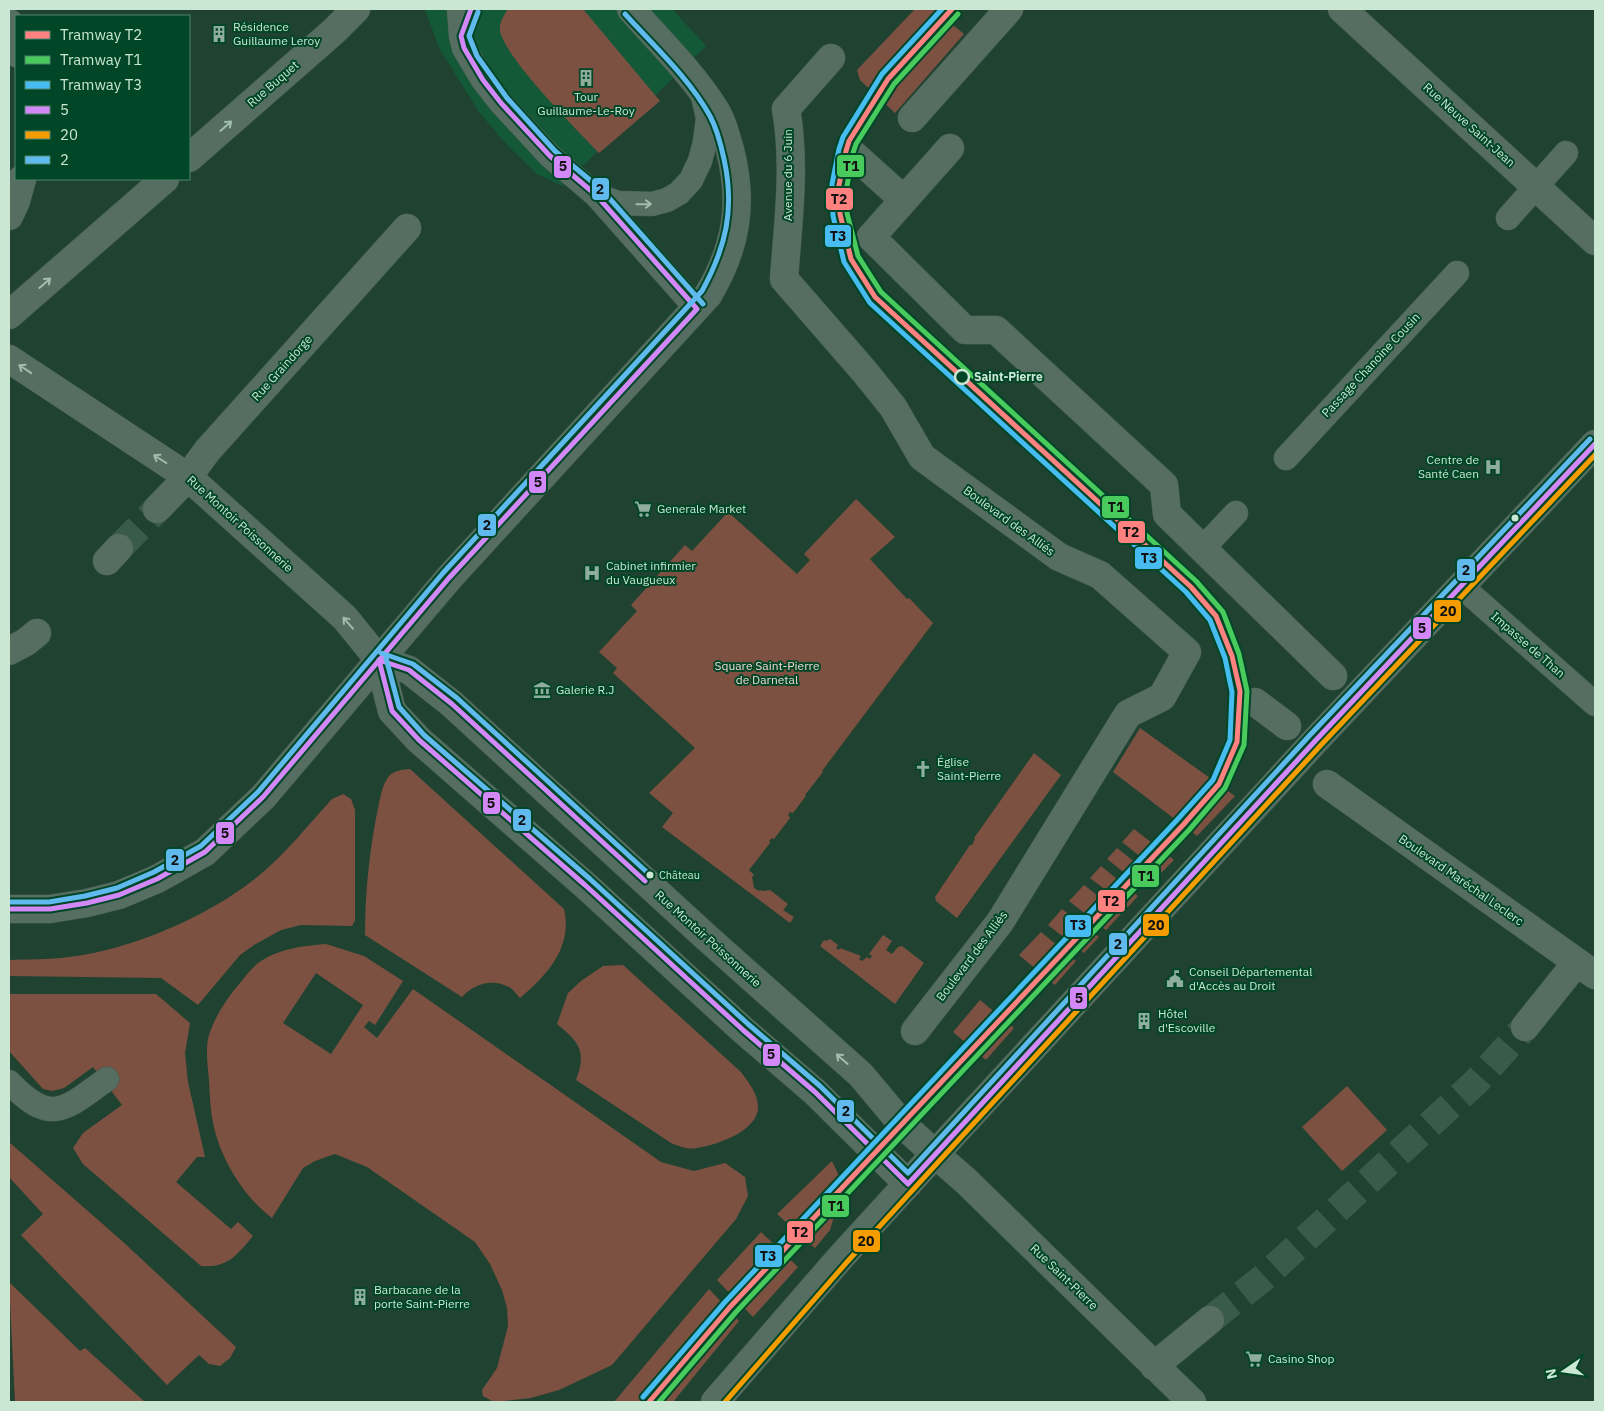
<svg xmlns="http://www.w3.org/2000/svg" width="1604" height="1411" font-family="'IBM Plex Sans',sans-serif">
  <style>
    .built { fill: #135937 }
    .green { fill: #7d5141; fill-rule: evenodd }
    .lines { fill: none; stroke-linecap: round; stroke-linejoin: round }
    .pedestrian-tunnel { stroke: #395b49; stroke-width: 28; stroke-dasharray: 28 14; stroke-linecap: butt }
    .minor-tunnel { stroke: #395b49; stroke-width: 28; stroke-dasharray: 28 14; stroke-linecap: butt }
    .service-casing { stroke: #425d4f; stroke-width: 25 }
    .pedestrian-casing { stroke: #425d4f; stroke-width: 29 }
    .minor-casing { stroke: #425d4f; stroke-width: 29 }
    .tertiary-casing { stroke: #425d4f; stroke-width: 29 }
    .secondary-casing { stroke: #425d4f; stroke-width: 29 }
    .service { stroke: #566e61; stroke-width: 24 }
    .pedestrian { stroke: #566e61; stroke-width: 28 }
    .minor { stroke: #566e61; stroke-width: 28 }
    .tertiary { stroke: #566e61; stroke-width: 28 }
    .secondary { stroke: #566e61; stroke-width: 28 }
    .bus-1-casing { stroke: #004627; stroke-width: 9 }
    .bus-2-casing { stroke: #004627; stroke-width: 9 }
    .bus-3-casing { stroke: #004627; stroke-width: 9 }
    .bus-1 { stroke: #d388f7; stroke-width: 5 }
    .bus-2 { stroke: #f59c00; stroke-width: 5 }
    .bus-3 { stroke: #60baed; stroke-width: 5 }
    .tram-1-casing { stroke: #004627; stroke-width: 9 }
    .tram-2-casing { stroke: #004627; stroke-width: 9 }
    .tram-3-casing { stroke: #004627; stroke-width: 9 }
    .tram-1 { stroke: #ff8180; stroke-width: 5 }
    .tram-2 { stroke: #48ca5d; stroke-width: 5 }
    .tram-3 { stroke: #46bcf1; stroke-width: 5 }
    .oneway { stroke: #a1bdab }
    .stop-dot { fill: #004627; stroke: #c9e7d3; stroke-width: 2.5 }
    .bus-dot { fill: #c9e7d3; stroke: #004627; stroke-width: 2 }
    .labels { text-anchor: middle; stroke-width: 4; stroke-linejoin: round; paint-order: stroke }
    .bus-label { font-size: 11px; fill: #c9e7d3; stroke: #004627; text-anchor: start }
    .poi-label { font-size: 12px; fill: #c9e7d3; stroke: #004627; text-anchor: start }
    .street-label { font-size: 12px; fill: #c9e7d3; stroke: #004627 }
    .stop-label { font-size: 12px; font-weight: bold; fill: #c9e7d3; stroke: #004627; text-anchor: start }
    .park-label { font-size: 12px; fill: #f0d9d2; stroke: #004627 }
    .line-badge { stroke: #004627; stroke-width: 2 }
    .pale-badge-label { font-size: 14px; text-anchor: middle; font-weight: bold; fill: #111 }
  </style>
  <rect width="100%" height="100%" fill="#204231"/>
  <path class="built" d="M 425,9 L 672,9 L 706,46 L 562,186 L 537,174 L 508,146 L 479,112 L 439,48 Z"/>
  <path class="green" d="M 508,9 L 583,9 L 660,101 L 599,153 C 578,131 503,56 500,30 C 499,23 504,15 508,9 Z
    M 915,9 L 933,9 L 964,34 L 895,113 L 860,80 L 857,70 Z
    M 856,499 L 895,537 L 870,559 L 907,599 L 909,598 L 933,623 L 822,771 L 823,772 L 805,795 L 806,796 L 793,813 L 790,812 L 788,815 L 790,818 L 774,839 L 772,838 L 769,841 L 770,843 L 749,870 L 754,875 L 752,877 L 754,888 L 759,891 L 760,890 L 762,891 L 770,890 L 788,904 L 783,910 L 794,917 L 790,923 L 662,827 L 673,813 L 649,793 L 695,748 L 613,673 L 617,668 L 599,652 L 637,611 L 631,605 L 685,545 L 692,551 L 728,512 L 797,574 L 810,560 L 804,554 Z
    M 1140,728 L 1235,796 L 1197,836 L 1113,772 Z
    M 1034,753 L 1061,775 L 957,918 L 936,901 L 935,897 L 970,845 L 972,845 L 975,839 L 974,838 Z
    M 410,769 L 564,909 C 573,947 547,975 520,998 C 516,994 513,989 509,987 C 492,978 473,984 462,997 L 365,935 C 365,894 369,854 377,813 C 380,801 381,786 389,776 C 395,770 402,770 410,769 Z
    M 343,794 L 351,799 L 355,810 L 355,920 L 352,926 L 301,925 L 281,930 L 254,945 L 240,955 L 198,1005 L 161,978 L 9,976 L 9,960 C 29,959 49,960 69,957 C 132,950 214,914 262,873 C 288,851 309,824 332,799 Z
    M 1134,829 L 1174,860 L 1161,873 L 1122,842 Z
    M 1117,848 L 1156,879 L 1145,889 L 1107,859 Z
    M 1101,866 L 1138,896 L 1128,907 L 1090,878 Z
    M 1084,885 L 1121,914 L 1106,930 L 1069,901 Z
    M 1062,909 L 1099,937 L 1084,953 L 1048,925 Z
    M 1041,932 L 1076,961 L 1055,985 L 1019,955 Z
    M 883,935 L 892,941 L 886,950 L 892,954 L 898,947 L 902,946 L 924,963 L 895,1004 L 820,946 L 824,940 L 826,941 L 830,939 L 838,945 L 836,948 L 839,950 L 840,948 L 861,956 L 859,959 L 862,961 L 867,957 L 870,959 L 872,956 L 869,954 Z
    M 326,944 L 364,956 L 403,981 L 375,1025 L 369,1021 L 364,1027 L 377,1038 L 413,989 L 661,1162 L 694,1171 L 725,1163 L 745,1177 L 748,1196 L 736,1219 L 612,1365 L 559,1390 L 531,1398 L 494,1402 L 483,1396 L 482,1390 L 497,1368 L 508,1326 L 507,1308 L 502,1290 L 490,1264 L 475,1242 L 367,1167 L 335,1154 L 315,1161 L 303,1168 L 272,1218 C 243,1196 220,1158 213,1123 C 210,1109 210,1095 209,1081 C 208,1067 205,1049 209,1035 C 215,1016 227,998 240,983 C 246,976 253,966 261,961 C 281,948 303,946 326,944 ZM 316,973 L 363,1005 L 331,1054 L 283,1023 Z
    M 623,965 L 741,1072 C 748,1082 758,1093 758,1107 C 758,1131 717,1145 697,1148 C 688,1150 679,1146 671,1143 L 576,1080 C 587,1051 579,1042 557,1024 L 568,993 L 581,981 L 603,966 Z
    M 9,994 L 156,994 L 190,1023 L 185,1053 L 188,1082 L 205,1157 L 197,1157 L 176,1182 L 231,1229 L 238,1222 L 253,1236 C 237,1255 228,1268 201,1266 L 83,1164 L 73,1148 L 83,1133 L 122,1105 L 93,1067 L 64,1088 L 52,1091 L 43,1089 L 9,1051 Z
    M 980,1000 L 1014,1028 L 986,1060 L 953,1032 Z
    M 1347,1086 L 1387,1130 L 1342,1171 L 1302,1127 Z
    M 9,1142 L 121,1240 L 236,1347 L 230,1358 L 220,1366 L 209,1364 L 199,1355 L 167,1385 L 21,1235 L 43,1214 L 9,1177 Z
    M 832,1161 L 840,1178 L 837,1207 L 830,1230 L 815,1248 L 777,1214 Z
    M 761,1232 L 798,1267 L 753,1317 L 717,1280 Z
    M 9,1282 L 80,1351 L 85,1348 L 145,1402 L 15,1402 Z
    M 709,1289 L 739,1321 L 673,1402 L 614,1402 Z"/>
  <g class="lines">
    <path class="pedestrian-tunnel" d="M 1210,1320 L 1263,1278 L 1476,1082 L 1525,1027"/>
    <path class="minor-tunnel" d="M 119,548 L 157,509"/>
    <g class="service-casing">
      <path id="service" d="M 459,9 L 461,36 L 464,48 L 483,80 L 501,103 L 550,156 L 596,195 L 697,309
        M 596,195 L 618,203 L 652,204 L 667,200 L 679,193 L 691,180 L 700,161 L 705,142 L 708,118 L 702,92
        M 1508,218 L 1566,153
        M 1286,458 L 1457,273
        M 1203,548 L 1236,513
        M 1461,586 L 1595,704
        M 9,1082 C 51,1126 64,1110 107,1079"/>
    </g>
    <g class="pedestrian-casing">
      <path id="pedestrian" d="M 1342,9 L 1595,241
        M 831,58 L 786,109 C 796,165 788,223 784,279 L 864,371 L 893,407 L 922,457 L 1059,557 L 1100,575 L 1187,652 L 1162,697 L 1128,714 L 1000,922 L 915,1031
        M 950,148 L 871,237 L 965,330 L 996,330 L 1164,485 L 1167,514 L 1333,676
        M 853,154 L 904,200
        M 9,651 L 26,642 L 37,633
        M 1255,702 L 1287,726
        M 1327,784 L 1595,975
        M 1525,1027 L 1577,962
        M 935,1154 L 966,1181 L 1192,1402
        M 1154,1366 L 1210,1320"/>
    </g>
    <g class="minor-casing">
      <path id="minor" d="M 9,23 L 16,53
        M 912,118 L 1009,9
        M 189,158 L 334,31 L 356,9
        M 9,216 L 16,201 L 22,179
        M 9,315 L 165,179
        M 157,509 L 188,477 L 207,451 L 407,228
        M 107,561 L 119,548"/>
    </g>
    <g class="tertiary-casing">
      <path id="tertiary" d="M 9,359 L 188,477 L 345,618 L 379,660
        M 935,1154 L 1316,740 L 1595,444"/>
    </g>
    <g class="secondary-casing">
      <path id="secondary" d="M 379,660 L 409,670 L 452,704 L 706,937 L 861,1075 L 902,1124 L 935,1154 L 841,1257 L 715,1402
        M 379,660 L 392,711 L 419,740 L 585,885 L 743,1030 L 815,1092 L 908,1184
        M 9,909 L 50,909 L 87,903 L 119,895 L 157,879 L 205,852 L 263,797 L 449,578 L 708,295 C 736,248 744,204 730,150 C 726,136 722,120 714,108 C 691,72 659,41 631,9"/>
    </g>
    <use href="#service" class="service"/>
    <use href="#pedestrian" class="pedestrian"/>
    <use href="#minor" class="minor"/>
    <use href="#tertiary" class="tertiary"/>
    <use href="#secondary" class="secondary"/>
    <g class="bus-1-casing">
      <path id="bus-1" d="M 471,9 L 461,36 L 464,48 L 483,80 L 501,103 L 550,156 L 596,195 L 697,309
        M 379,660 L 392,711 L 419,740 L 585,885 L 743,1030 L 815,1092 L 908,1184
        M 379,660 L 409,670 L 452,704 L 645,881
        M 9,909 L 50,909 L 87,903 L 119,895 L 157,879 L 205,852 L 263,797 L 449,578 L 697,309
        M 908,1184 L 1316,740 L 1595,444"/>
    </g>
    <g class="bus-2-casing">
      <path id="bus-2" d="M 725,1402 L 847,1262 L 941,1159 L 1321,745 L 1595,455"/>
    </g>
    <g class="bus-3-casing">
      <path id="bus-3" d="M 478,12 L 469,36 L 477,56 L 507,98 L 555,151 L 602,190 L 703,304
        M 381,653 L 413,664 L 457,698 L 650,875
        M 386,658 L 399,707 L 424,735 L 590,879 L 748,1024 L 820,1086 L 908,1173 L 1310,735 L 1590,439
        M 9,902 L 49,902 L 85,896 L 117,888 L 154,872 L 201,846 L 258,792 L 443,573 L 702,291 C 726,247 735,209 724,159 C 721,145 717,129 710,116 C 689,78 654,46 625,14"/>
    </g>
    <use href="#bus-1" class="bus-1"/>
    <use href="#bus-2" class="bus-2"/>
    <use href="#bus-3" class="bus-3"/>
    <g class="tram-1-casing">
      <path id="tram-1" d="M 649,1402 L 730,1307 L 1183,825 L 1219,784 L 1237,742 L 1240,691 L 1232,656 L 1216,616 L 1191,587 L 875,297 L 851,259 L 840,214 L 839,185 L 846,151 L 849,141 L 888,79 L 952,9"/>
    </g>
    <g class="tram-2-casing">
      <path id="tram-2" d="M 659,1402 L 736,1312 L 1189,830 L 1225,788 L 1244,745 L 1247,691 L 1239,654 L 1223,612 L 1196,581 L 881,292 L 858,256 L 847,213 L 847,186 L 853,153 L 856,144 L 894,84 L 958,14"/>
    </g>
    <g class="tram-3-casing">
      <path id="tram-3" d="M 643,1397 L 725,1302 L 1177,820 L 1213,780 L 1230,740 L 1232,692 L 1225,658 L 1210,620 L 1186,592 L 870,303 L 844,262 L 833,216 L 832,184 L 839,149 L 843,137 L 882,74 L 942,9"/>
    </g>
    <use href="#tram-1" class="tram-1"/>
    <use href="#tram-2" class="tram-2"/>
    <use href="#tram-3" class="tram-3"/>
  </g>
  <defs><path id="oneway-shaft" d="M-6 0H5M1.5-3L5.5 0L1.5 3" fill="none" stroke-width="1.6" stroke-linecap="round" stroke-linejoin="round" transform="scale(1.25)"/></defs>
  <g class="oneway">
    <use href="#oneway-shaft" transform="translate(226 126) rotate(-41)"/>
    <use href="#oneway-shaft" transform="translate(644 204) rotate(-1)"/>
    <use href="#oneway-shaft" transform="translate(45 283) rotate(-41)"/>
    <use href="#oneway-shaft" transform="translate(25 369) rotate(-146)"/>
    <use href="#oneway-shaft" transform="translate(160 459) rotate(-148)"/>
    <use href="#oneway-shaft" transform="translate(348 623) rotate(-131)"/>
    <use href="#oneway-shaft" transform="translate(842 1059) rotate(-139)"/>
  </g>
  <defs>
    <g id="building-bare" transform="scale(1.35)"><path d="M-4-6H4V6H1V3H-1V6H-4ZM-2.5-4.3h1.7v1.8h-1.7ZM.8-4.3h1.7v1.8H.8ZM-2.5-1h1.7V.8h-1.7ZM.8-1h1.7V.8H.8Z" fill="#8ead9a" stroke="#004627" stroke-width="2.5" paint-order="stroke"/></g>
    <g id="hospital-bare" transform="scale(1.35)"><path d="M-5-5h3v3.5h4V-5h3V5h-3V1.5h-4V5h-3Z" fill="#8ead9a" stroke="#004627" stroke-width="2.5" paint-order="stroke"/></g>
    <g id="supermarket-bare" transform="scale(1.35)"><path d="M-6-5.5h2.5l.6 2H6L4.5 2H-2.5L-4.4-4H-6ZM-1.5 3.2a1.3 1.3 0 1 0 .1 0ZM3 3.2a1.3 1.3 0 1 0 .1 0Z" fill="#8ead9a" stroke="#004627" stroke-width="2.5" paint-order="stroke"/></g>
    <g id="museum-bare" transform="scale(1.35)"><path d="M0-6L6-3V-2H-6V-3ZM-5-1h2V3h-2ZM-1-1h2V3h-2ZM3-1h2V3H3ZM-6 4H6V6H-6Z" fill="#8ead9a" stroke="#004627" stroke-width="2.5" paint-order="stroke"/></g>
    <g id="church-bare" transform="scale(1.35)"><path d="M-1.2-6h2.4v3.5h3.3v2.4h-3.3V6h-2.4V-.1h-3.3v-2.4h3.3Z" fill="#8ead9a" stroke="#004627" stroke-width="2.5" paint-order="stroke"/></g>
    <g id="civic-bare" transform="scale(1.35)"><path d="M-.6-6.5H3V-4.5H.6V-3L4-1V1h2V6H-6V1h2V-1L-.6-3ZM-1.2 2.5V6h2.4V2.5Z" fill="#8ead9a" stroke="#004627" stroke-width="2.5" paint-order="stroke"/></g>
  </defs>
  <g fill-rule="evenodd">
    <use href="#building-bare" x="219" y="34"/>
    <use href="#building-bare" x="586" y="78"/>
    <use href="#hospital-bare" x="1493" y="467"/>
    <use href="#supermarket-bare" x="643" y="509"/>
    <use href="#hospital-bare" x="592" y="573"/>
    <use href="#museum-bare" x="542" y="690"/>
    <use href="#church-bare" x="923" y="769"/>
    <use href="#civic-bare" x="1175" y="979"/>
    <use href="#building-bare" x="1144" y="1021"/>
    <use href="#building-bare" x="360" y="1297"/>
    <use href="#supermarket-bare" x="1254" y="1359"/>
  </g>
  <circle class="stop-dot" cx="962" cy="377" r="7"/>
  <g class="bus-dot">
    <circle cx="1515" cy="518" r="4.5"/>
    <circle cx="650" cy="875" r="4.5"/>
  </g>
  <g class="labels">
    <g class="bus-label">
      <text x="659" y="879">Château</text>
    </g>
    <g class="poi-label">
      <text x="233" y="31">Résidence<tspan x="233" dy="14">Guillaume Leroy</tspan></text>
      <text x="586" y="101" text-anchor="middle">Tour<tspan x="586" dy="14">Guillaume-Le-Roy</tspan></text>
      <text x="1479" y="464" text-anchor="end">Centre de<tspan x="1479" dy="14">Santé Caen</tspan></text>
      <text x="657" y="513">Generale Market</text>
      <text x="606" y="570">Cabinet infirmier<tspan x="606" dy="14">du Vaugueux</tspan></text>
      <text x="556" y="694">Galerie R.J</text>
      <text x="937" y="766">Église<tspan x="937" dy="14">Saint-Pierre</tspan></text>
      <text x="1189" y="976">Conseil Départemental<tspan x="1189" dy="14">d'Accès au Droit</tspan></text>
      <text x="1158" y="1018">Hôtel<tspan x="1158" dy="14">d'Escoville</tspan></text>
      <text x="374" y="1294">Barbacane de la<tspan x="374" dy="14">porte Saint-Pierre</tspan></text>
      <text x="1268" y="1363">Casino Shop</text>
    </g>
    <g class="street-label">
      <text transform="translate(273 84) rotate(-41)" y="4">Rue Buquet</text>
      <text transform="translate(1469 125) rotate(42)" y="4">Rue Neuve Saint-Jean</text>
      <text transform="translate(788 175) rotate(-90)" y="4">Avenue du 6 Juin</text>
      <text transform="translate(1371 365) rotate(-47)" y="4">Passage Chanoine Cousin</text>
      <text transform="translate(282 368) rotate(-48)" y="4">Rue Graindorge</text>
      <text transform="translate(1009 521) rotate(36)" y="4">Boulevard des Alliés</text>
      <text transform="translate(240 524) rotate(42)" y="4">Rue Montoir Poissonnerie</text>
      <text transform="translate(1528 645) rotate(41)" y="4">Impasse de Than</text>
      <text transform="translate(1461 880) rotate(35)" y="4">Boulevard Maréchal Leclerc</text>
      <text transform="translate(708 939) rotate(42)" y="4">Rue Montoir Poissonnerie</text>
      <text transform="translate(972 956) rotate(-53)" y="4">Boulevard des Alliés</text>
      <text transform="translate(1064 1277) rotate(44)" y="4">Rue Saint-Pierre</text>
    </g>
    <g class="stop-label">
      <text x="974" y="381">Saint-Pierre</text>
    </g>
    <g class="park-label">
      <text x="767" y="670">Square Saint-Pierre<tspan x="767" dy="14">de Darnetal</tspan></text>
    </g>
  </g>
  <g class="line-badge">
    <rect x="836" y="154" width="29" height="24" rx="5" fill="#48ca5d"/>
    <rect x="553" y="155" width="19" height="24" rx="5" fill="#d388f7"/>
    <rect x="591" y="177" width="19" height="24" rx="5" fill="#60baed"/>
    <rect x="825" y="187" width="29" height="24" rx="5" fill="#ff8180"/>
    <rect x="824" y="224" width="28" height="24" rx="5" fill="#46bcf1"/>
    <rect x="528" y="470" width="19" height="24" rx="5" fill="#d388f7"/>
    <rect x="1101" y="495" width="29" height="24" rx="5" fill="#48ca5d"/>
    <rect x="477" y="513" width="20" height="24" rx="5" fill="#60baed"/>
    <rect x="1117" y="520" width="29" height="24" rx="5" fill="#ff8180"/>
    <rect x="1134" y="546" width="29" height="24" rx="5" fill="#46bcf1"/>
    <rect x="1456" y="558" width="20" height="24" rx="5" fill="#60baed"/>
    <rect x="1433" y="599" width="29" height="24" rx="5" fill="#f59c00"/>
    <rect x="1412" y="616" width="20" height="24" rx="5" fill="#d388f7"/>
    <rect x="482" y="791" width="19" height="24" rx="5" fill="#d388f7"/>
    <rect x="512" y="808" width="20" height="24" rx="5" fill="#60baed"/>
    <rect x="215" y="821" width="20" height="24" rx="5" fill="#d388f7"/>
    <rect x="165" y="848" width="20" height="24" rx="5" fill="#60baed"/>
    <rect x="1131" y="864" width="29" height="24" rx="5" fill="#48ca5d"/>
    <rect x="1097" y="889" width="29" height="24" rx="5" fill="#ff8180"/>
    <rect x="1142" y="913" width="28" height="24" rx="5" fill="#f59c00"/>
    <rect x="1064" y="914" width="28" height="24" rx="5" fill="#46bcf1"/>
    <rect x="1108" y="932" width="20" height="24" rx="5" fill="#60baed"/>
    <rect x="1069" y="986" width="19" height="24" rx="5" fill="#d388f7"/>
    <rect x="762" y="1043" width="19" height="24" rx="5" fill="#d388f7"/>
    <rect x="836" y="1099" width="19" height="24" rx="5" fill="#60baed"/>
    <rect x="821" y="1194" width="29" height="24" rx="5" fill="#48ca5d"/>
    <rect x="786" y="1220" width="28" height="24" rx="5" fill="#ff8180"/>
    <rect x="852" y="1229" width="29" height="24" rx="5" fill="#f59c00"/>
    <rect x="754" y="1244" width="29" height="24" rx="5" fill="#46bcf1"/>
  </g>
  <g class="pale-badge-label">
    <text x="851" y="171">T1</text>
    <text x="563" y="171">5</text>
    <text x="600" y="194">2</text>
    <text x="839" y="204">T2</text>
    <text x="838" y="241">T3</text>
    <text x="538" y="487">5</text>
    <text x="1116" y="512">T1</text>
    <text x="487" y="530">2</text>
    <text x="1131" y="537">T2</text>
    <text x="1149" y="563">T3</text>
    <text x="1466" y="575">2</text>
    <text x="1448" y="616">20</text>
    <text x="1422" y="633">5</text>
    <text x="491" y="808">5</text>
    <text x="522" y="825">2</text>
    <text x="225" y="838">5</text>
    <text x="175" y="865">2</text>
    <text x="1146" y="881">T1</text>
    <text x="1111" y="906">T2</text>
    <text x="1156" y="930">20</text>
    <text x="1078" y="930">T3</text>
    <text x="1118" y="949">2</text>
    <text x="1079" y="1003">5</text>
    <text x="771" y="1059">5</text>
    <text x="846" y="1116">2</text>
    <text x="836" y="1211">T1</text>
    <text x="800" y="1237">T2</text>
    <text x="866" y="1246">20</text>
    <text x="768" y="1261">T3</text>
  </g>
  <rect width="1604" height="1411" fill="none" stroke="#c9e7d3" stroke-width="20"/>
  <rect x="15" y="15" width="175" height="165" fill="#004627" stroke="#50866c"/>
  <rect x="25" y="31" width="25" height="8" fill="#ff8180" stroke="#50866c"/>
  <text x="60" y="40" font-size="15" fill="#c9e7d3">Tramway T2</text>
  <rect x="25" y="56" width="25" height="8" fill="#48ca5d" stroke="#50866c"/>
  <text x="60" y="65" font-size="15" fill="#c9e7d3">Tramway T1</text>
  <rect x="25" y="81" width="25" height="8" fill="#46bcf1" stroke="#50866c"/>
  <text x="60" y="90" font-size="15" fill="#c9e7d3">Tramway T3</text>
  <rect x="25" y="106" width="25" height="8" fill="#d388f7" stroke="#50866c"/>
  <text x="60" y="115" font-size="15" fill="#c9e7d3">5</text>
  <rect x="25" y="131" width="25" height="8" fill="#f59c00" stroke="#50866c"/>
  <text x="60" y="140" font-size="15" fill="#c9e7d3">20</text>
  <rect x="25" y="156" width="25" height="8" fill="#60baed" stroke="#50866c"/>
  <text x="60" y="165" font-size="15" fill="#c9e7d3">2</text>
  <g transform="translate(1564 1371) rotate(257)" stroke="#004627" stroke-width="4" paint-order="stroke">
  <path d="M0-4L9 19L0 12L-9 19Z" fill="#c9e7d3"/>
  <text y="-8" font-size="14" font-weight="bold" text-anchor="middle" fill="#c9e7d3">N</text>
  </g>
</svg>
